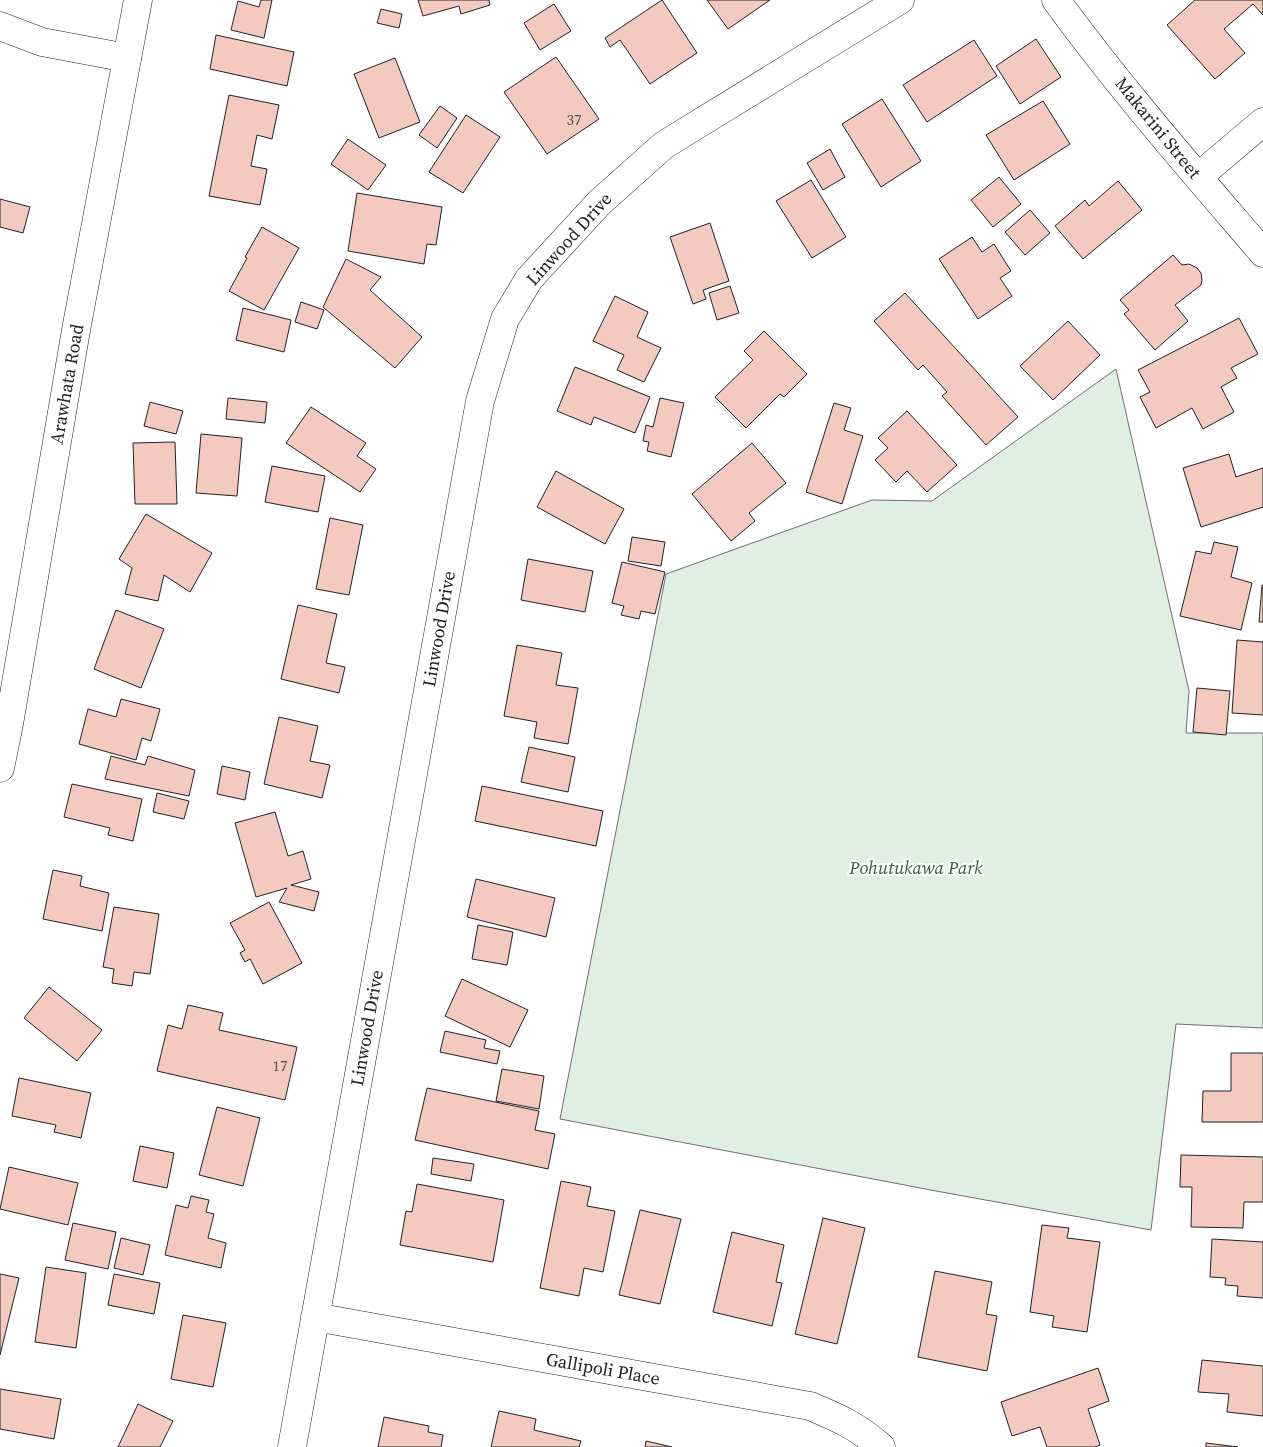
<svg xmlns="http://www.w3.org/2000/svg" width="1263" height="1447" font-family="'Source Serif 4',serif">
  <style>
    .green { fill: #e0efe3; stroke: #6f6f6f }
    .building { fill: #f3c9c0; stroke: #222 }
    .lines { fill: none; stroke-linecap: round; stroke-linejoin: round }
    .street-casing { stroke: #222; stroke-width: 29 }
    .secondary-casing { stroke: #222; stroke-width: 29 }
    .street { stroke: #fff; stroke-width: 28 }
    .secondary { stroke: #fff; stroke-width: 28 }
    .labels { text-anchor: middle; stroke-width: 4; stroke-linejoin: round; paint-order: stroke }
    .number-label { font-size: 15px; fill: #564c4a }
    .street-label { font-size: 18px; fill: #222; stroke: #fff }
    .park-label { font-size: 18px; font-style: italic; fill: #2f5e38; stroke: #fff }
  </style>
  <rect width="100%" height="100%" fill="#fff"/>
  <path class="green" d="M 1116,369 L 1189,691 L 1186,733 L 1263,733 L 1263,1028 L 1176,1024 L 1151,1230 L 936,1191 L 560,1119 L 666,574 L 872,500 L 932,501 Z"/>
  <path class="building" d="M 261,0 L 272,0 L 264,38 L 231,30 L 238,1 L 259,7 Z
    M 418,0 L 489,0 L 490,5 L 461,14 L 459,6 L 423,16 Z
    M 662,0 L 697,53 L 650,84 L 620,40 L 610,47 L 605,38 Z
    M 707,0 L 770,0 L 728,29 Z
    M 1195,0 L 1263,0 L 1263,15 L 1253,4 L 1224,29 L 1245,53 L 1215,79 L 1167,25 Z
    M 554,4 L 571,31 L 540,50 L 524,23 Z
    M 381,9 L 402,14 L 399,28 L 377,23 Z
    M 216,35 L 294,52 L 287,86 L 210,69 Z
    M 1036,39 L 1061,77 L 1020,104 L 996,66 Z
    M 974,40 L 997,76 L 927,122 L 903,85 Z
    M 556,57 L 599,119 L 547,154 L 504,92 Z
    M 395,58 L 420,122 L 379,138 L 354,74 Z
    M 229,95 L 279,105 L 272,139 L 257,135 L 251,166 L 267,169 L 260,205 L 209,196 Z
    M 882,99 L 921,161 L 881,187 L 842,124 Z
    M 1043,101 L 1070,144 L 1014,180 L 986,135 Z
    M 440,106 L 457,118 L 437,148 L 419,135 Z
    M 466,115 L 500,137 L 463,193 L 429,172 Z
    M 348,139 L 386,165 L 368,190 L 331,164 Z
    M 830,149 L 845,177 L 823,190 L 807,163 Z
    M 999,177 L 1021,204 L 993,227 L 971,200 Z
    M 811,180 L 846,237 L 812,258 L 776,201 Z
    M 1118,181 L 1142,210 L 1083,259 L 1055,226 L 1085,200 L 1089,206 Z
    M 357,193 L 442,207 L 436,245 L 427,244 L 424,264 L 348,251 Z
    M 0,199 L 30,207 L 23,233 L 0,227 Z
    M 1030,210 L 1050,233 L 1025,255 L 1005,232 Z
    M 710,223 L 729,281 L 703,290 L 706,299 L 693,304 L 670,237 Z
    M 262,227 L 299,248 L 264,310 L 229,291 L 247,258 L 245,257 Z
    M 972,237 L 982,252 L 994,244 L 1011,271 L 1000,278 L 1012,296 L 978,319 L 939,259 Z
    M 1173,255 L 1182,265 L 1189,264 L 1197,268 L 1201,273 L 1202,280 L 1201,285 L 1175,305 L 1188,321 L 1155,350 L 1124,314 L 1129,310 L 1120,300 Z
    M 346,259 L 381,277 L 370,290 L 422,337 L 395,368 L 323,307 Z
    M 730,286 L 739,313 L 717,320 L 709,293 Z
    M 905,293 L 1018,417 L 986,445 L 942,396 L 947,392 L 923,365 L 918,370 L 874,321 Z
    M 615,296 L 648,312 L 637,337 L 661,348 L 644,382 L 617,370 L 624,355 L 593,341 Z
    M 301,302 L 324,310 L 317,329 L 295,322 Z
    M 243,308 L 291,320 L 284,352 L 236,340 Z
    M 1239,318 L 1258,354 L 1231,368 L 1237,378 L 1221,387 L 1234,412 L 1203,429 L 1192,408 L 1156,428 L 1140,397 L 1150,392 L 1138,370 Z
    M 1068,321 L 1100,355 L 1053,400 L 1020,366 Z
    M 764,331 L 807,374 L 784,397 L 780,394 L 746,428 L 715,397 L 753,360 L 744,351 Z
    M 575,367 L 650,397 L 635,433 L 594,417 L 591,425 L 557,411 Z
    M 228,398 L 267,402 L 265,423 L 226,419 Z
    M 660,398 L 684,403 L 671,457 L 647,451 L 649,442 L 643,441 L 646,425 L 653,427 Z
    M 150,402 L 183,411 L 176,434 L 144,426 Z
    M 834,403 L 851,408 L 844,430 L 863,436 L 842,504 L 806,492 Z
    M 311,407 L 366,443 L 357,456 L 376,469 L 360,492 L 286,443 Z
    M 907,411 L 957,465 L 927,492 L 907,471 L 896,482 L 875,460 L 888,448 L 878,438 Z
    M 201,434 L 242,438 L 237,496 L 196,493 Z
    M 175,442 L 177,504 L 135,504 L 133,443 Z
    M 752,443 L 786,483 L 749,513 L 755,521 L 731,541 L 692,494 Z
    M 1229,454 L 1236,477 L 1263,468 L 1263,507 L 1201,527 L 1183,468 Z
    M 272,466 L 325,476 L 318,512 L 265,502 Z
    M 556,471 L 624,509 L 605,544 L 537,507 Z
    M 146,514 L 212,553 L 190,592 L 164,575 L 158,601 L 125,594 L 132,568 L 119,559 Z
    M 330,518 L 363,525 L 349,595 L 316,589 Z
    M 632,537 L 665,542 L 661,566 L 628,561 Z
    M 1214,542 L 1238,547 L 1231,577 L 1252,583 L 1241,630 L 1180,616 L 1196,551 L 1211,554 Z
    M 528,559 L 593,571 L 585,612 L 521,600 Z
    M 622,562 L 665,572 L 655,614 L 641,611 L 639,619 L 621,615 L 624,606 L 612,603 Z
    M 1262,585 L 1263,585 L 1263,622 L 1259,622 Z
    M 298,605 L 337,614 L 326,663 L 345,667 L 339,693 L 281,679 Z
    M 116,610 L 164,629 L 141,688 L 94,669 Z
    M 1237,640 L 1263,642 L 1263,715 L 1232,713 Z
    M 517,645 L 562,653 L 556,685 L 578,688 L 568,744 L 534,738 L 537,722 L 504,716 Z
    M 1197,688 L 1230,691 L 1226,735 L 1193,732 Z
    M 121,699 L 160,709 L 151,741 L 142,738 L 136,760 L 79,744 L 88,709 L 116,717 Z
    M 279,717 L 318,726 L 310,761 L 330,765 L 322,798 L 264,784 Z
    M 529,747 L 575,757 L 568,792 L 521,782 Z
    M 111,756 L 145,765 L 148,756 L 195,770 L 189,796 L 105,779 Z
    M 222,766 L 250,772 L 245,800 L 217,794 Z
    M 72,784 L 142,799 L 133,841 L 108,835 L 110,828 L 64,817 Z
    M 482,786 L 603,811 L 596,846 L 475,821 Z
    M 157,793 L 189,801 L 184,819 L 153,812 Z
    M 275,812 L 288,856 L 303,851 L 311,879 L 291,885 L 319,892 L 314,911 L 279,902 L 287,888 L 256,897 L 235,823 Z
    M 53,870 L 82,876 L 80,886 L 109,893 L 102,931 L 43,919 Z
    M 476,879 L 555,898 L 546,937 L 467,917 Z
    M 269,902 L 302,963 L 263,984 L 250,959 L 245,962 L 240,953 L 245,950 L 230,923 Z
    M 114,907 L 159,914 L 150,974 L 134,972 L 132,986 L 112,983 L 114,969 L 103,967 Z
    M 478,925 L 513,932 L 507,965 L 472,959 Z
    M 462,979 L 528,1010 L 510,1047 L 445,1016 Z
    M 49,987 L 102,1030 L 77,1061 L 24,1018 Z
    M 188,1005 L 223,1013 L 219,1030 L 297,1047 L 285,1100 L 157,1071 L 168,1025 L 182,1029 Z
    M 445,1031 L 486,1040 L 484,1048 L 500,1051 L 497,1064 L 440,1052 Z
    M 1231,1053 L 1263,1053 L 1263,1122 L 1202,1122 L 1203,1091 L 1231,1091 Z
    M 502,1069 L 544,1076 L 539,1109 L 496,1101 Z
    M 19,1078 L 91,1093 L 81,1138 L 54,1132 L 56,1125 L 12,1116 Z
    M 427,1088 L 539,1111 L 535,1130 L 555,1134 L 548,1169 L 415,1140 Z
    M 217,1107 L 260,1118 L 243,1186 L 199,1175 Z
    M 140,1146 L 174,1153 L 167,1188 L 133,1181 Z
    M 1181,1155 L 1263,1157 L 1263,1202 L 1244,1202 L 1243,1228 L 1191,1227 L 1192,1187 L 1180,1187 Z
    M 433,1158 L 474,1164 L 471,1181 L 431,1174 Z
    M 9,1167 L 78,1183 L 68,1225 L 0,1209 Z
    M 561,1181 L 591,1187 L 587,1206 L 615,1211 L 603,1272 L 584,1268 L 579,1296 L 540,1288 Z
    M 417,1184 L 504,1200 L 493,1262 L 400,1245 L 406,1211 L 412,1212 Z
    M 191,1196 L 209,1200 L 206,1212 L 214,1214 L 208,1238 L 226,1243 L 221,1268 L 165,1255 L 176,1205 L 188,1208 Z
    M 640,1210 L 681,1219 L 660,1304 L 619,1295 Z
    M 823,1218 L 865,1228 L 837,1344 L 795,1334 Z
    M 73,1223 L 116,1232 L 108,1269 L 65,1260 Z
    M 1042,1225 L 1069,1228 L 1067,1238 L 1100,1242 L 1087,1332 L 1052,1327 L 1054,1316 L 1030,1312 Z
    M 732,1232 L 784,1245 L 776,1282 L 782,1283 L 772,1326 L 713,1312 Z
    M 121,1238 L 150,1245 L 143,1275 L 114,1268 Z
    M 1212,1239 L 1263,1242 L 1263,1298 L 1237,1296 L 1238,1286 L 1225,1285 L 1226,1278 L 1210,1277 Z
    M 46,1267 L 86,1273 L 76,1348 L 35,1342 Z
    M 935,1271 L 992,1282 L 986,1314 L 997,1316 L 987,1371 L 918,1357 Z
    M 0,1274 L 19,1278 L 0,1355 Z
    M 114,1274 L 160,1283 L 154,1314 L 108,1305 Z
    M 183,1315 L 226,1323 L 213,1387 L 171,1379 Z
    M 1202,1360 L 1263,1366 L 1263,1416 L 1227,1412 L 1229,1394 L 1198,1392 Z
    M 1098,1368 L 1109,1401 L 1088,1409 L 1100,1445 L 1095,1447 L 1047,1447 L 1040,1427 L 1012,1436 L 1001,1402 Z
    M 0,1389 L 61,1399 L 54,1439 L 0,1429 Z
    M 138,1404 L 173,1421 L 160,1447 L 118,1447 Z
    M 499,1411 L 536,1419 L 534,1430 L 581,1441 L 579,1447 L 491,1447 Z
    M 384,1417 L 429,1426 L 428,1432 L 443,1435 L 441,1447 L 378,1447 Z
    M 646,1441 L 672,1447 L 645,1447 Z
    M 1206,1443 L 1238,1447 L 1206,1447 Z"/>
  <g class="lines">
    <g class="street-casing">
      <path id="street" d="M 1056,0 C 1120,88 1192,170 1263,253
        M 0,26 L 42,42 L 127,58
        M 1198,177 L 1263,122
        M 315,1317 L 810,1406 C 839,1418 857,1426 881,1447
        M 292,1447 L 480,401 L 505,319 L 529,279 L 599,203 L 664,145 L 900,0"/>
    </g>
    <g class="secondary-casing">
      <path id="secondary" d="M 0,768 L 9,724 L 76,330 L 138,0"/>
    </g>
    <use href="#street" class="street"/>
    <use href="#secondary" class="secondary"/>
  </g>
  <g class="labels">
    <g class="number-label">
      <text x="574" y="125">37</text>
      <text x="280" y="1071">17</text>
    </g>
    <g class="street-label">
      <text transform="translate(1158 128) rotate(51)" y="6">Makarini Street</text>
      <text transform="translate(569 239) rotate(-48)" y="6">Linwood Drive</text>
      <text transform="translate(67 384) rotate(-80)" y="6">Arawhata Road</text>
      <text transform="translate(439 629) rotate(-80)" y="6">Linwood Drive</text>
      <text transform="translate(367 1028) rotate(-80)" y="6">Linwood Drive</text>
      <text transform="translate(603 1369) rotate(10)" y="6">Gallipoli Place</text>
    </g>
    <g class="park-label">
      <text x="916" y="874">Pohutukawa Park</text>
    </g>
  </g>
</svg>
